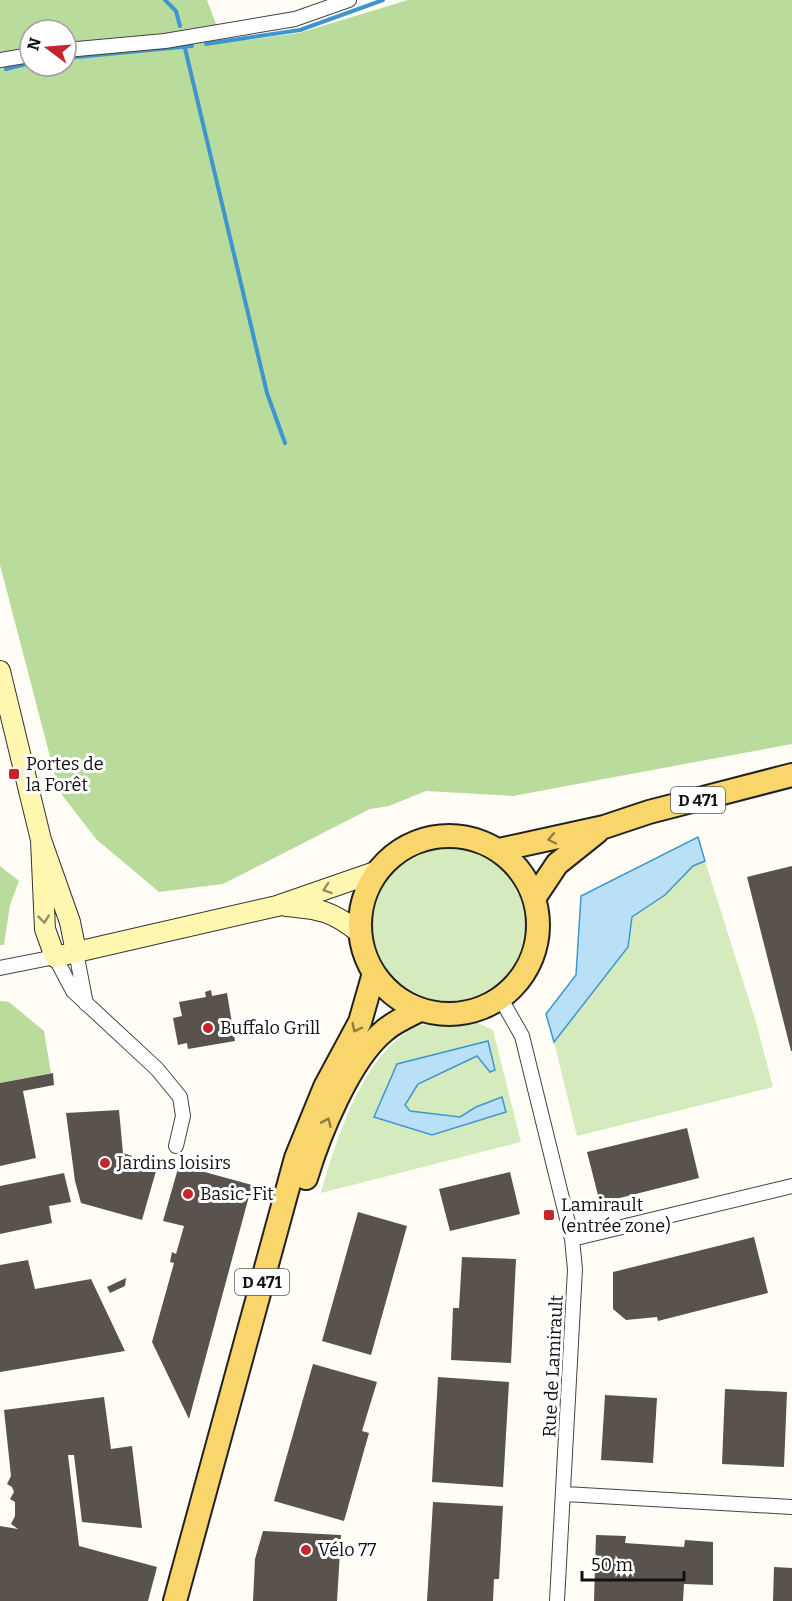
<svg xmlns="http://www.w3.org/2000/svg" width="792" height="1601" font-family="Bitter,serif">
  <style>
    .green { fill: #d5ebbd; fill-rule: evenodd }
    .forest { fill: #b9dc9c; fill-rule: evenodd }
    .water { fill: #b9e0f7; stroke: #3f96cf; stroke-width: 1.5 }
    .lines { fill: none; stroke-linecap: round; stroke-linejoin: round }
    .stream { stroke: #3f96cf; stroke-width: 4 }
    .building { fill: #5a524d }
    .street-casing { stroke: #444; stroke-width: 16 }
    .secondary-casing { stroke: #333; stroke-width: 22 }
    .primary-casing { stroke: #222; stroke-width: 26 }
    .street { stroke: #fff; stroke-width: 14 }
    .secondary { stroke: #fff6b0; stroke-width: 20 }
    .primary { stroke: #f9d66b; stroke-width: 22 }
    .oneway { stroke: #917d42 }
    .oneway2 { stroke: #948f68 }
    .poi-dot { fill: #c4262e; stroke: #fff; stroke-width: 2 }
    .labels { text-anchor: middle; stroke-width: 6; stroke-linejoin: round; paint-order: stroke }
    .shield { fill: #fff; stroke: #585858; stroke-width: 1.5 }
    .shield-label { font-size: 16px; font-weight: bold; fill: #111 }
    .poi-label { font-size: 18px; fill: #111; stroke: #fff; text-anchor: start }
    .street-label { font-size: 18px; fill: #111; stroke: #fff }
  </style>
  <rect width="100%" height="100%" fill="#fffdf5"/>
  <path class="green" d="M369 921a80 80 0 1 1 160 0a80 80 0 1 1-160 0Z
    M 705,861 L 756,1022 L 773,1087 L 577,1136 L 554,1042 L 628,947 L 632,917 L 665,895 L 693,866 Z
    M 474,1021 L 493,1030 L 521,1142 L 321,1193 C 336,1141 360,1061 410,1030 C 426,1020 455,1022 474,1021 ZM 488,1041 L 477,1056 L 418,1084 L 405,1105 L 410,1111 L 460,1117 L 476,1107 L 502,1097 L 505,1112 L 432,1135 L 375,1117 L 397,1064 Z"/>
  <path class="forest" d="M 0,0 L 207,0 L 223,43 L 299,33 L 408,0 L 792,0 L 792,744 L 513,796 L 426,791 L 389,806 L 370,809 L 223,884 L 159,892 L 96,839 L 59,791 L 0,565 ZM 30,30 L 66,30 L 66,66 L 30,66 Z
    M 0,866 L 19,881 L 10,905 L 4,945 L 0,945 Z
    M 0,1001 L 9,1002 L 44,1031 L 51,1073 L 0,1083 Z"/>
  <path class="water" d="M 698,837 L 705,861 L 693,866 L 665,895 L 632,917 L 628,947 L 554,1042 L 546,1014 L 576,975 L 581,896 Z
    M 488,1041 L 495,1070 L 490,1072 L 477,1056 L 418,1084 L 405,1105 L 410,1111 L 460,1117 L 476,1107 L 502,1097 L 506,1112 L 432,1135 L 374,1117 L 397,1064 Z"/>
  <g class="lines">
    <path class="stream" d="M 165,0 L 176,11 L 180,26
      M 184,44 L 267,393 L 285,443
      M 206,44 L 300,30 L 383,0
      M 66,58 L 192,46
      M 6,69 L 30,63"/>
  </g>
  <path class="building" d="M 792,866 L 792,1051 L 791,1051 L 747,877 Z
    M 211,990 L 212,996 L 227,993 L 235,1041 L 188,1049 L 187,1043 L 178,1045 L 173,1018 L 182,1016 L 179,1002 L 206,997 L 205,992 Z
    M 53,1073 L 54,1085 L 23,1091 L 36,1158 L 0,1166 L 0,1083 Z
    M 119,1110 L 123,1153 L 158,1164 L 142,1220 L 81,1203 L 75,1181 L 66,1113 Z
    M 687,1128 L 699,1178 L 600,1203 L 587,1152 Z
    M 179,1165 L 252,1185 L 189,1419 L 152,1342 L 174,1263 L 170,1262 L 172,1252 L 176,1254 L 184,1226 L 163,1221 Z
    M 510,1172 L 520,1214 L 450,1231 L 439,1189 Z
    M 64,1173 L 71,1202 L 49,1206 L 52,1223 L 0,1234 L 0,1186 Z
    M 358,1212 L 407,1226 L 371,1355 L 322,1341 Z
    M 754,1237 L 768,1293 L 658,1321 L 657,1317 L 626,1320 L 613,1309 L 613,1272 Z
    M 462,1257 L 516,1259 L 511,1363 L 451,1360 L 453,1308 L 459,1308 Z
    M 28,1260 L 35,1289 L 91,1279 L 125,1351 L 0,1372 L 0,1265 Z
    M 126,1278 L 125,1286 L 110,1293 L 107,1287 Z
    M 313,1364 L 377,1382 L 362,1431 L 369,1433 L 344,1521 L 274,1501 Z
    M 438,1377 L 509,1382 L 503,1487 L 432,1482 Z
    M 725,1389 L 787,1392 L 784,1467 L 722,1464 Z
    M 605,1395 L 657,1398 L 653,1463 L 601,1460 Z
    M 104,1397 L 111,1449 L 132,1446 L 142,1528 L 82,1522 L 74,1455 L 68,1455 L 79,1546 L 157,1567 L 148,1601 L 0,1601 L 0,1526 L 18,1529 L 11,1524 L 15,1516 L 15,1502 L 10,1499 L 14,1492 L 12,1487 L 7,1484 L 11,1476 L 4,1410 Z
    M 433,1502 L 503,1506 L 499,1579 L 494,1579 L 493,1601 L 427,1601 Z
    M 263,1531 L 341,1535 L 337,1601 L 253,1601 L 255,1559 Z
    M 596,1535 L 626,1536 L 625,1543 L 684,1547 L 685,1540 L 713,1542 L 713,1585 L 684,1584 L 683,1601 L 594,1601 Z
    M 774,1567 L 792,1568 L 792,1601 L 773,1601 Z"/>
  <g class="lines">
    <g class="street-casing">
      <path id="street" d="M 66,50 L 165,41 L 295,19 L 349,0
        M 0,60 L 30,55
        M 76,952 L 86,1004
        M 0,968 L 55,957 L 73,991 L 157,1069 L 180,1097 L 183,1116 L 176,1146
        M 501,999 L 522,1036 L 572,1239 L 575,1269 L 557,1601
        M 572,1239 L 792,1186
        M 565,1494 L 792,1507"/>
    </g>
    <g class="secondary-casing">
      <path id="secondary" d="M 0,671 L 41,840 L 70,922 L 76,952
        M 41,840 L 45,929 L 55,957 L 277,906 L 378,871
        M 286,906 C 321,909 332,911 360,933"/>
    </g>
    <g class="primary-casing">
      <path id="primary" d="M360 925a89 89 0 1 1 178 0a89 89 0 1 1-178 0Z
        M 499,850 L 604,827 L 649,812 L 792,775
        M 535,897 L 557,864 L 597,832
        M 306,1178 C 319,1135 349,1060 384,1031 C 394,1022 408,1016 420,1010
        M 175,1601 L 296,1158 L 325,1087 L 360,1022 L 374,973"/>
    </g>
    <use href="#street" class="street"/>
    <use href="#secondary" class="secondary"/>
    <use href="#primary" class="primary"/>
  </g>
  <defs><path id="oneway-chevron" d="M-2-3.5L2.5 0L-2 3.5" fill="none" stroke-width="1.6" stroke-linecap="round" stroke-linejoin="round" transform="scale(1.5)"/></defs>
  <g class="oneway">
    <use href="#oneway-chevron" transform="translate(552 839) rotate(168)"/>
    <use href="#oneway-chevron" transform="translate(356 1028) rotate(117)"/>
    <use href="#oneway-chevron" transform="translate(327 1122) rotate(-66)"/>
  </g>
  <g class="oneway2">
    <use href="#oneway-chevron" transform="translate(327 889) rotate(161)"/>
    <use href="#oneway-chevron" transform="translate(44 919) rotate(84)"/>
  </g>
  <g class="poi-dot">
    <rect x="8" y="768" width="12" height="12" rx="3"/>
    <circle cx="208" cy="1028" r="6"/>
    <circle cx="105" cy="1163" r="6"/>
    <circle cx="188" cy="1194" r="6"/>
    <rect x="543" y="1209" width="12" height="12" rx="3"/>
    <circle cx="306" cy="1550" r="6"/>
  </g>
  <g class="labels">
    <g class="shield">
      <rect x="671" y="787" width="54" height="26" rx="4.5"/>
      <rect x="235" y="1269" width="54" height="26" rx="4.5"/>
    </g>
    <g class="shield-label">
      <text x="698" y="806">D 471</text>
      <text x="262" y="1288">D 471</text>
    </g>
    <g class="poi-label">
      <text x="26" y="770">Portes de<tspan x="26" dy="21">la Forêt</tspan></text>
      <text x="220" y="1034">Buffalo Grill</text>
      <text x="117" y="1169">Jardins loisirs</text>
      <text x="200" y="1200">Basic-Fit</text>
      <text x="561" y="1211">Lamirault<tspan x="561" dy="21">(entrée zone)</tspan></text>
      <text x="318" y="1556">Vélo 77</text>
    </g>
    <g class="street-label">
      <text transform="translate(553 1366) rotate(-87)" y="6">Rue de Lamirault</text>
    </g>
  </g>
  <g transform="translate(48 48) rotate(286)"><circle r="28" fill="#ffffff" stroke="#a0a0a0" stroke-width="1.5"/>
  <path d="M0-4.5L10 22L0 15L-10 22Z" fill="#c4262e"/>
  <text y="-9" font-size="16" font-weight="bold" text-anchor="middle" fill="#111111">N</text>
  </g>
  <path d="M582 1571v9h102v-9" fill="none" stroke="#111111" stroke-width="3"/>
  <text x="591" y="1571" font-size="18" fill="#111111" stroke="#ffffff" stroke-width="4.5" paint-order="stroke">50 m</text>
</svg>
